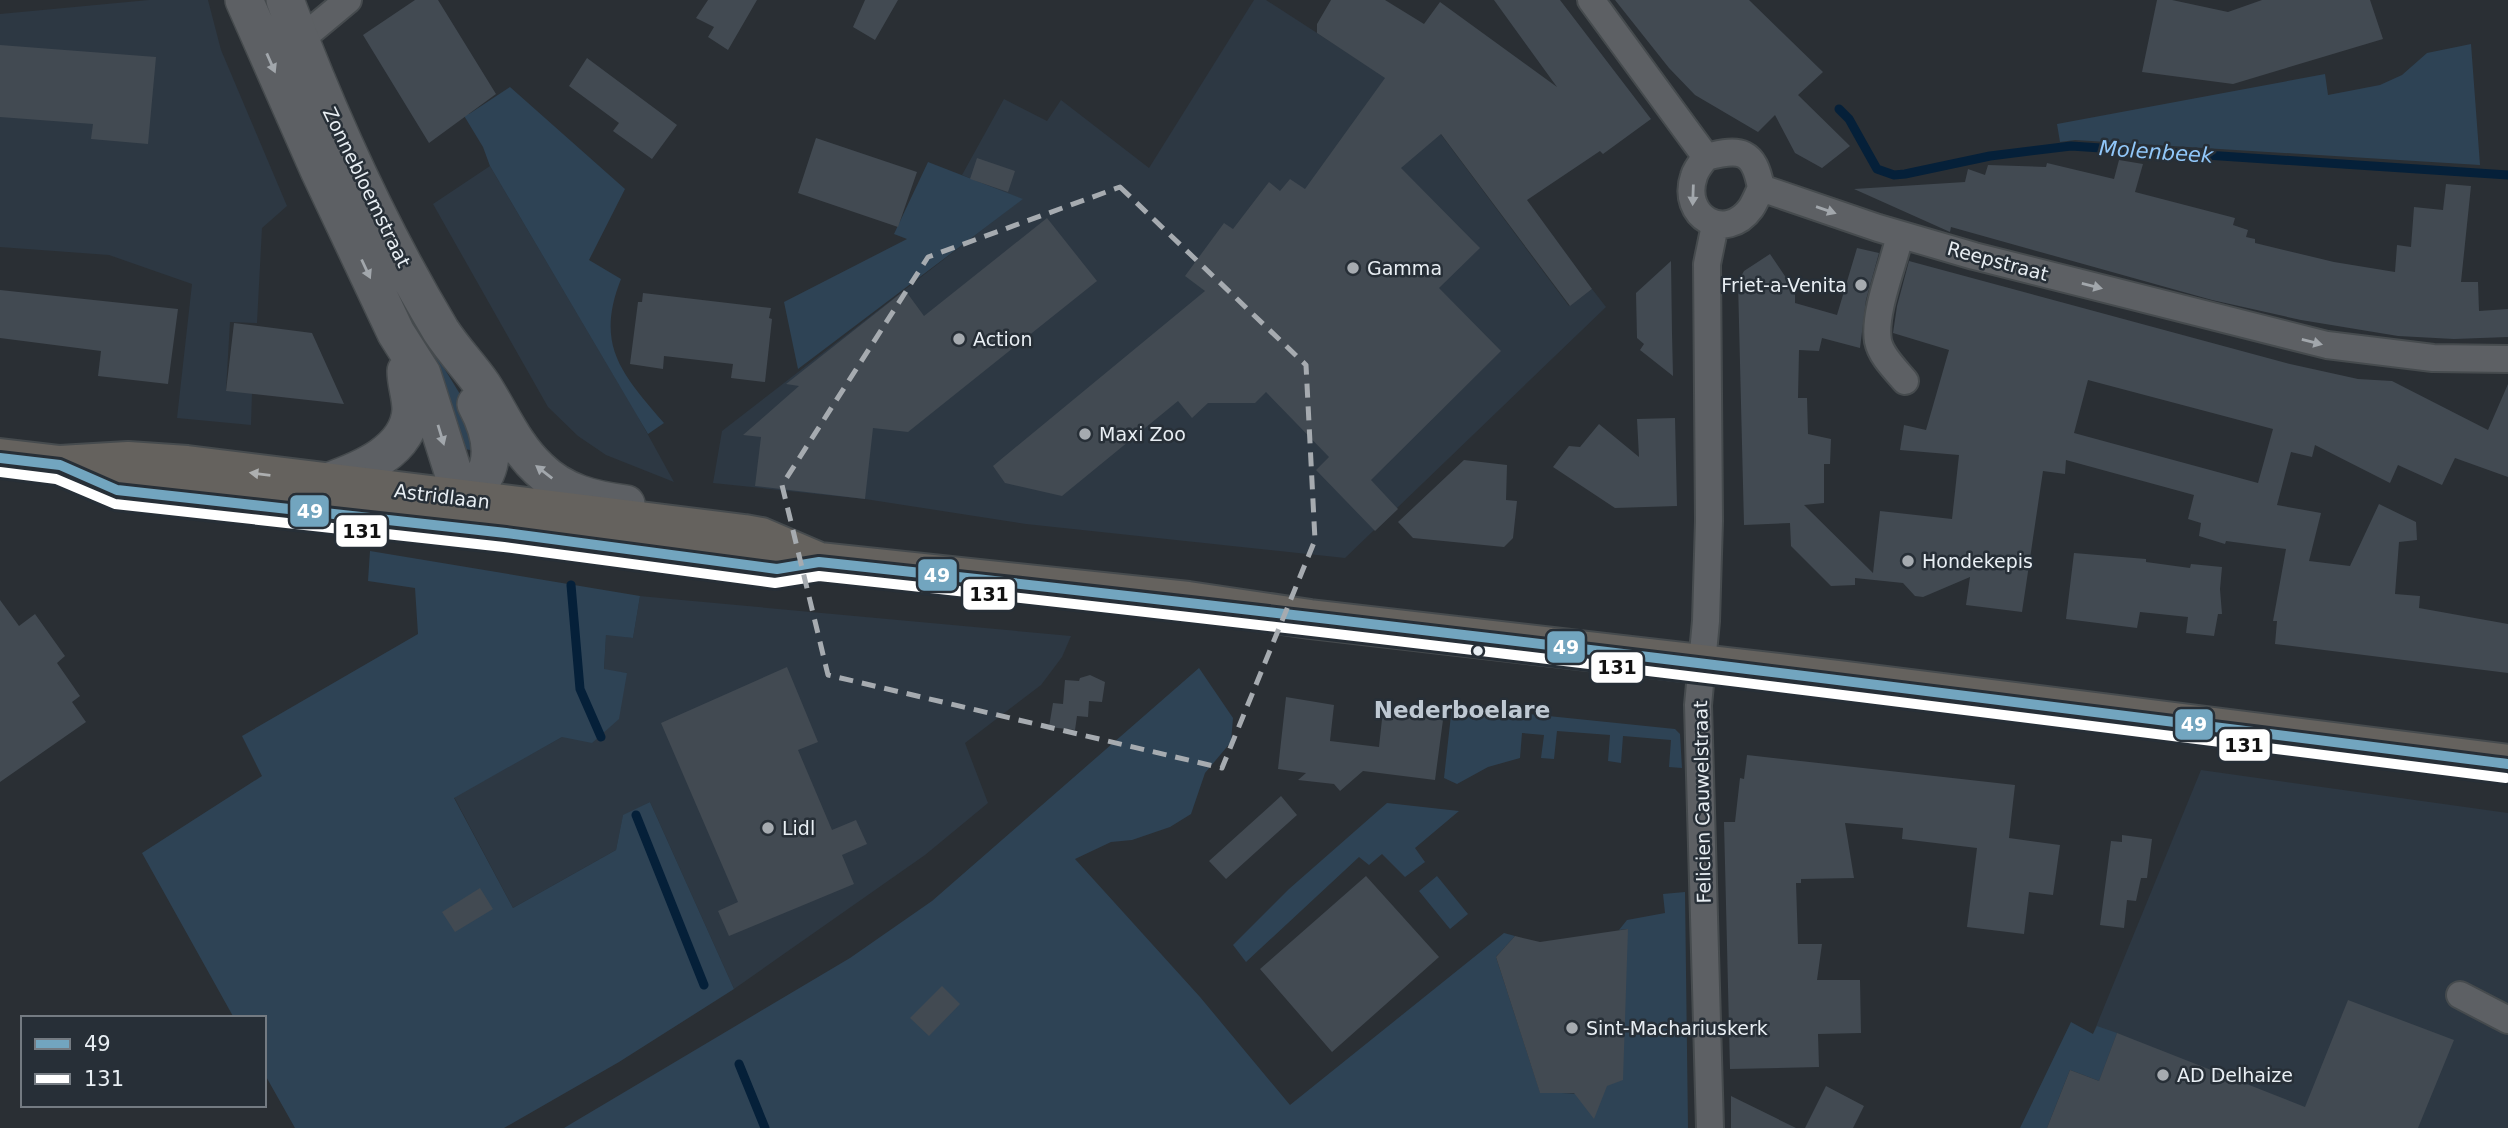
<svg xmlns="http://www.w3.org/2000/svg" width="2508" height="1128" font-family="'DejaVu Sans',sans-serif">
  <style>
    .built { fill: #2d3843 }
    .green { fill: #2e4355 }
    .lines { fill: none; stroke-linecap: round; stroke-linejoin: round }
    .stream { stroke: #052039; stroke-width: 9 }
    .building { fill: #424a52; fill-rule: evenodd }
    .street-casing { stroke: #464b4e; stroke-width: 30 }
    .secondary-casing { stroke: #464b4e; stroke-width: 40 }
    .primary-casing { stroke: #464b4e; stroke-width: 42 }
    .street { stroke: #5d6064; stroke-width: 26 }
    .secondary { stroke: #5d6064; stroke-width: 37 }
    .primary { stroke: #65625e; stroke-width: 38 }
    .bus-1-casing { stroke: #272f37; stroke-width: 16 }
    .bus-2-casing { stroke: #272f37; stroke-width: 16 }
    .bus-1 { stroke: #72a5bf; stroke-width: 10 }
    .bus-2 { stroke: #fff; stroke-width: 10 }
    .oneway { fill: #a2a7ac }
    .oneway2 { fill: #adafb0 }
    .marked { fill: none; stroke: #a6abb0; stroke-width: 5; stroke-dasharray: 14 9; stroke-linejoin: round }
    .poi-dot { fill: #a6abb0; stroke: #272f37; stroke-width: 2.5 }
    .bus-dot { fill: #e8eef3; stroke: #272f37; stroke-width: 2.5 }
    .labels { text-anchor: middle; stroke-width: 5; stroke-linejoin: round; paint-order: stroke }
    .street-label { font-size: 19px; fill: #e8eef3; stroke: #272f37 }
    .poi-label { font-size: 19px; fill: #e8eef3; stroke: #272f37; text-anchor: start }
    .water-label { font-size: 21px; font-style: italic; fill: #91c7f9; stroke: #272f37 }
    .quarter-label { font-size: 23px; font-weight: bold; fill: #bec8d2; stroke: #272f37 }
    .line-badge { stroke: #272f37; stroke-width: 2.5 }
    .badge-label { font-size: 19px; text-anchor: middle; font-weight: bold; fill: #fff }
    .pale-badge-label { font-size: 19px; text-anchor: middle; font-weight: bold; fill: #111 }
  </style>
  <rect width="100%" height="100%" fill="#2a2f34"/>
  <path class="built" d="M 149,0 L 208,0 L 221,50 L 287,206 L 262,228 L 257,323 L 230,322 L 226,390 L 252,393 L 251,425 L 177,418 L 192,284 L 109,255 L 0,247 L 0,14 Z
    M 1254,0 L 1266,0 L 1385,77 L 1422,109 L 1569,306 L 1592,289 L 1606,307 L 1345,558 L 1026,524 L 865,499 L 713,483 L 722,431 L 1022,199 L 962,175 L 1004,99 L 1047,121 L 1061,100 L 1149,168 Z
    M 490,166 L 636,413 L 674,482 L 606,455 L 578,436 L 548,407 L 433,204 Z
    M 640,596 L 671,599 L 1071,636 L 1062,657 L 1041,685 L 965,743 L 988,803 L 925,855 L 734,989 L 650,802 L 623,816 L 616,850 L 513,908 L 454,797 L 562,737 L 627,673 L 604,670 L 606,634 L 633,638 Z
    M 2201,770 L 2508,813 L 2508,1128 L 2047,1128 L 2070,1070 L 2098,1081 L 2093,1034 Z"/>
  <path class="green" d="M 2471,44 L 2480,165 L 2075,140 L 2060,142 L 2057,124 L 2325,74 L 2328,95 L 2380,85 L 2402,75 L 2427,53 Z
    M 510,87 L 625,189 L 589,260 L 621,279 C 595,345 621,373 664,423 L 648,434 L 490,166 L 483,147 L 463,114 L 469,114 Z
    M 928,162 L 1023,199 L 798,369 L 784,302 L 907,239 L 894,234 Z
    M 433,350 L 474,417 L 480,452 L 455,447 L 432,368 Z
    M 370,551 L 640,596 L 633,638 L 606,635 L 604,669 L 627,673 L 619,719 L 592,743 L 562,737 L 454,798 L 513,908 L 616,850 L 623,815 L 650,802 L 734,989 L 619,1062 L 504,1128 L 295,1128 L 264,1073 L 264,1018 L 234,1018 L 142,853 L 262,776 L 242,736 L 418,634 L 415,588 L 368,581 Z
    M 1199,668 L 1233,718 L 1231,742 L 1205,773 L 1191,814 L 1170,827 L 1132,840 L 1111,842 L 1075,859 L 1200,997 L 1290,1105 L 1504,933 L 1515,936 L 1496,957 L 1540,1092 L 1583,1094 L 1628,929 L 1619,930 L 1627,920 L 1665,913 L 1663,894 L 1685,892 L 1688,1128 L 564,1128 L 850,958 L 932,901 Z
    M 1452,706 L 1675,729 L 1680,734 L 1682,768 L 1669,767 L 1671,740 L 1623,736 L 1621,763 L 1608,761 L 1610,735 L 1557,731 L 1554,759 L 1541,758 L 1544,735 L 1522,733 L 1520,758 L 1488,767 L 1457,784 L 1444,778 Z
    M 1387,803 L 1459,811 L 1415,848 L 1425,862 L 1405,877 L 1382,854 L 1369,865 L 1359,857 L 1246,962 L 1233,945 L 1289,889 Z
    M 1437,876 L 1468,914 L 1450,929 L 1419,891 Z
    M 2071,1022 L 2093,1034 L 2097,1026 L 2117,1033 L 2099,1081 L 2070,1070 L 2047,1128 L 2020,1128 Z"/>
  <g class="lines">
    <path class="stream" d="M 1839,109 L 1849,119 L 1877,169 L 1894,175 L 1905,174 L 1990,156 L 2071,146 L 2508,175
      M 571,585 L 580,689 L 601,737
      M 636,815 L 704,985
      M 739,1064 L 765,1128"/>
  </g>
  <path class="building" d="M 415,0 L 438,0 L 496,94 L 429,143 L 363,35 Z
    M 708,0 L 757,0 L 728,50 L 708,37 L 714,27 L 696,18 Z
    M 865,0 L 898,0 L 875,40 L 853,27 Z
    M 1331,0 L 1385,0 L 1424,24 L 1440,2 L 1557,87 L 1494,0 L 1560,0 L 1651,119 L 1603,154 L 1600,151 L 1527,200 L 1592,289 L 1570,306 L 1441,134 L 1401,168 L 1480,248 L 1439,288 L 1501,351 L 1371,480 L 1398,509 L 1375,531 L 1316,470 L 1329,457 L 1266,392 L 1255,403 L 1208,403 L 1192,418 L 1178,401 L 1062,496 L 1005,483 L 993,466 L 1205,291 L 1185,276 L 1224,223 L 1233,229 L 1269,182 L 1280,191 L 1290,179 L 1305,189 L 1385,78 L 1317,33 L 1317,24 Z
    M 1615,0 L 1749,0 L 1823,72 L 1798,95 L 1850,146 L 1822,168 L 1795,153 L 1775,115 L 1758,132 L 1695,95 L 1669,68 Z
    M 2157,0 L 2172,0 L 2228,12 L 2262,0 L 2370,0 L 2383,39 L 2233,84 L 2142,72 Z
    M 0,45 L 156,57 L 148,144 L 91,139 L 93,124 L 0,117 Z
    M 587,58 L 677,125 L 652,159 L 613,131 L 619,123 L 569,86 Z
    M 816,138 L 917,172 L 898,227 L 798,193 Z
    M 977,158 L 1015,171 L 1008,192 L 970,179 Z
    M 2119,160 L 2143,164 L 2135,192 L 2235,218 L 2233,225 L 2248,230 L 2246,237 L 2255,239 L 2255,243 L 2334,262 L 2395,272 L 2397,245 L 2411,247 L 2414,207 L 2443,210 L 2446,184 L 2471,186 L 2461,282 L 2478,282 L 2479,311 L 2508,309 L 2508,337 L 2454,339 L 2398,336 L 2301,320 L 2212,300 L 1951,227 L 1950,232 L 1854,189 L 1965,182 L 1968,169 L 1985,175 L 1988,165 L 2046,167 L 2047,163 L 2114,179 Z
    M 1047,218 L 1097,281 L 908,432 L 873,428 L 865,499 L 755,486 L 761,437 L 743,435 L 799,386 L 786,384 L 905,290 L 924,316 Z
    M 1857,248 L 1879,253 L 1866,300 L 1860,348 L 1822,338 L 1819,351 L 1799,350 L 1798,398 L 1807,398 L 1808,434 L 1831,439 L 1830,464 L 1824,464 L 1824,503 L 1804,505 L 1873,573 L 1880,511 L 1952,519 L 1959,455 L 1900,450 L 1904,425 L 1926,430 L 1949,350 L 1893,333 L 1897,306 L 1909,261 L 2290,364 L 2358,379 L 2392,381 L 2488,430 L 2508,384 L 2508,477 L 2455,458 L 2442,485 L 2398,465 L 2390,483 L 2315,445 L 2312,457 L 2291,452 L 2277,505 L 2321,513 L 2309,561 L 2350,566 L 2379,504 L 2416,522 L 2417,540 L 2399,542 L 2395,594 L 2420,596 L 2419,608 L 2508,624 L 2508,673 L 2275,644 L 2277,621 L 2273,621 L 2286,549 L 2226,541 L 2225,544 L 2199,536 L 2201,523 L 2188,519 L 2194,495 L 2066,460 L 2065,474 L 2043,471 L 2022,612 L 1966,605 L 1970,577 L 1923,597 L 1915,596 L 1903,583 L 1855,578 L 1855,585 L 1831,586 L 1791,546 L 1790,523 L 1744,525 L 1738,282 L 1744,271 L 1770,254 L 1795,291 L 1795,303 L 1837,315 ZM 2088,380 L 2273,429 L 2258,483 L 2074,433 Z
    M 1671,261 L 1672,333 L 1673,376 L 1640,350 L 1644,344 L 1637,338 L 1636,293 Z
    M 0,290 L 178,309 L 168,384 L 98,376 L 101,351 L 0,338 Z
    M 643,293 L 771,308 L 769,318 L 772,319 L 765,382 L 731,378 L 733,364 L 664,356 L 663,369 L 630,364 L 638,302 L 642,302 Z
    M 234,323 L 312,333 L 344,404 L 226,391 Z
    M 1675,418 L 1677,506 L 1615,508 L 1553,467 L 1569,446 L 1580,447 L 1599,424 L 1639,457 L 1637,419 Z
    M 1464,460 L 1507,465 L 1506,500 L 1517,501 L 1513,538 L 1504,547 L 1413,538 L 1398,522 Z
    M 2074,553 L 2146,559 L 2146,562 L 2190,568 L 2191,564 L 2222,567 L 2220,589 L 2222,614 L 2218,614 L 2214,636 L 2186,633 L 2188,617 L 2140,612 L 2137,628 L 2066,619 Z
    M 0,600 L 19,626 L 35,614 L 65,656 L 57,663 L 80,696 L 72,702 L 86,722 L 0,782 Z
    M 787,667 L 818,742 L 798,750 L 832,830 L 856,820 L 867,844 L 842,855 L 854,884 L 729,936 L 718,911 L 738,902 L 661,723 Z
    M 1090,675 L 1105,682 L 1102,702 L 1089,701 L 1088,717 L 1077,716 L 1075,730 L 1049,727 L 1053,703 L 1063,704 L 1065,680 L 1079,681 L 1080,678 Z
    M 1286,697 L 1334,705 L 1330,741 L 1379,747 L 1383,710 L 1443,720 L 1435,780 L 1363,771 L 1340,791 L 1334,784 L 1298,780 L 1306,773 L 1278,769 Z
    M 1747,755 L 2015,785 L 2009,838 L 2060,845 L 2053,895 L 2029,892 L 2024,934 L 1967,927 L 1977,848 L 1902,839 L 1903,828 L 1845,823 L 1854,878 L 1801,879 L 1801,883 L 1796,883 L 1798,944 L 1822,944 L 1817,980 L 1860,980 L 1861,1033 L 1818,1034 L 1819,1067 L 1730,1069 L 1724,822 L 1735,822 L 1740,778 L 1744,779 Z
    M 1281,796 L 1297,815 L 1226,879 L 1209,861 Z
    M 2122,835 L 2152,839 L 2147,878 L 2141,878 L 2136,901 L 2127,900 L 2124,928 L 2100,925 L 2111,841 L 2122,842 Z
    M 1366,876 L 1439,957 L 1332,1052 L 1260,969 Z
    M 480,888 L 493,909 L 455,932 L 442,912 Z
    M 1628,929 L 1623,1080 L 1607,1086 L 1594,1119 L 1574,1093 L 1540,1093 L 1496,957 L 1515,936 L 1540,942 Z
    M 942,986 L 960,1004 L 929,1036 L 910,1018 Z
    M 2348,1000 L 2454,1040 L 2418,1128 L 2047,1128 L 2070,1070 L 2099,1081 L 2117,1033 L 2305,1107 Z
    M 1826,1086 L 1864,1106 L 1853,1128 L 1805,1128 Z
    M 1731,1096 L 1796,1128 L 1731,1128 Z"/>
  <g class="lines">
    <g class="street-casing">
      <path id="street" d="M 1591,0 L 1706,157
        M 300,40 L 348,0
        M 1706,157 C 1702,162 1696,169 1694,176 C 1680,217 1726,243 1751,208 C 1755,202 1758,194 1761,188
        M 1706,157 C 1741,148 1754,150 1761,188
        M 1761,188 L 1878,228 L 1974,256 L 2327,345 L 2433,358 L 2508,359
        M 1900,235 C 1894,263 1873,313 1878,341 C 1881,356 1895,369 1905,381
        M 2460,995 L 2508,1020
        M 1710,1128 L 1698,705 L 1706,621 L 1709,521 L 1707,264 L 1715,225"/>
    </g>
    <g class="secondary-casing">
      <path id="secondary" d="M 244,0 L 319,170 L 396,333 L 422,374 L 454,475 L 477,522
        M 285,0 C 328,115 378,226 441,331 C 454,351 470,367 483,386 C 501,414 514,446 539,469 C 563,493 594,500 626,504
        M 327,482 C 361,470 409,451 411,410 C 411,396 406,384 406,371
        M 445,506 C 496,487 500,449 476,404"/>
    </g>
    <g class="primary-casing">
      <path id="primary" d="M 0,458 L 60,465 L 128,461 L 187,465 L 744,534 L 761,537 L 817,561
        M 60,465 L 117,490 L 506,533 L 777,569 L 819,562 L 1188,601 L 1310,619 L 1839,680 L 2508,764"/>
    </g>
    <use href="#street" class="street"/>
    <use href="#secondary" class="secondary"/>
    <use href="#primary" class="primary"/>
    <g class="bus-1-casing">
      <path id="bus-1" d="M 0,458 L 60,465 L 117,490 L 506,533 L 777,569 L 819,562 C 1383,622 1945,693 2508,764"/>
    </g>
    <g class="bus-2-casing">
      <path id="bus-2" d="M 0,472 L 56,479 L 115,504 L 504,547 L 775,583 L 819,576 C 1382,636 1944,707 2506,778"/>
    </g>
    <use href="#bus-1" class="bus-1"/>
    <use href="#bus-2" class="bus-2"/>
  </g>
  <defs><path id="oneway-solid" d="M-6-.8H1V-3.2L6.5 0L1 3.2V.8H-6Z" transform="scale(1.75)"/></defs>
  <g class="oneway">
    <use href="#oneway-solid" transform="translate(271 63) rotate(66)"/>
    <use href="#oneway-solid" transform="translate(1693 195) rotate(92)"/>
    <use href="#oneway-solid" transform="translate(1826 210) rotate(19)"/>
    <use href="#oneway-solid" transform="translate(366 269) rotate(65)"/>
    <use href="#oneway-solid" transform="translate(2092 286) rotate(14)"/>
    <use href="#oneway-solid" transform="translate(2312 342) rotate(14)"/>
    <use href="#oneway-solid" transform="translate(441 435) rotate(73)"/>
    <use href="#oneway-solid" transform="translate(544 472) rotate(-142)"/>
  </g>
  <use class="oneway2" href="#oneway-solid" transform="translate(260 474) rotate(-173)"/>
  <path class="marked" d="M 1120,187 L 1306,365 L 1315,540 L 1222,768 L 828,675 L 782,485 L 928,257 Z"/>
  <g class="poi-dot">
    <circle cx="1353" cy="268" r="7"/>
    <circle cx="1861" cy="285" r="7"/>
    <circle cx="959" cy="339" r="7"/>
    <circle cx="1085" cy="434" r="7"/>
    <circle cx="1908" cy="561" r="7"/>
    <circle cx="768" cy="828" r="7"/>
    <circle cx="1572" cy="1028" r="7"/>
    <circle cx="2163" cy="1075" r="7"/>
  </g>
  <circle class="bus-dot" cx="1478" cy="651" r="6"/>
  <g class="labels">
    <g class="street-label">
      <text transform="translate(367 187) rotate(64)" y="7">Zonnebloemstraat</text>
      <text transform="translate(1998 261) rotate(15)" y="7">Reepstraat</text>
      <text transform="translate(442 496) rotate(7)" y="7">Astridlaan</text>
      <text transform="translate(1702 802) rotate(-91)" y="7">Felicien Cauwelstraat</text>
    </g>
    <g class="poi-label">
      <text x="1367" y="275">Gamma</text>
      <text x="1847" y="292" text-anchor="end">Friet-a-Venita</text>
      <text x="973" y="346">Action</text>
      <text x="1099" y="441">Maxi Zoo</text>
      <text x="1922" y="568">Hondekepis</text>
      <text x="782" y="835">Lidl</text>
      <text x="1586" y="1035">Sint-Machariuskerk</text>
      <text x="2177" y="1082">AD Delhaize</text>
    </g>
    <g class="water-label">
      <text transform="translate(2156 152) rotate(4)" y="7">Molenbeek</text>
    </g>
    <g class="quarter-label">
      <text x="1462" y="718">Nederboelare</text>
    </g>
  </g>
  <g class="line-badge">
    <rect x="289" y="494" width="41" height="34" rx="7" fill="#72a5bf"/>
    <rect x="335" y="514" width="53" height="34" rx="7" fill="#fff"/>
    <rect x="917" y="558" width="41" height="34" rx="7" fill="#72a5bf"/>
    <rect x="962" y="578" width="54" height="33" rx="7" fill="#fff"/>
    <rect x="1546" y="630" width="40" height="34" rx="7" fill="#72a5bf"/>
    <rect x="1590" y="651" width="54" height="33" rx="7" fill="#fff"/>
    <rect x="2174" y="708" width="40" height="33" rx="7" fill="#72a5bf"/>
    <rect x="2218" y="728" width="53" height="34" rx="7" fill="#fff"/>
  </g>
  <g class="badge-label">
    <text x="310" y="518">49</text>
    <text x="937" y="582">49</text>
    <text x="1566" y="654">49</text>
    <text x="2194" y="731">49</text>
  </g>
  <g class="pale-badge-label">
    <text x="362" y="538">131</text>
    <text x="989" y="601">131</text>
    <text x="1617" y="674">131</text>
    <text x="2244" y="752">131</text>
  </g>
  <rect x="21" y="1016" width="245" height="91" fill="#272f37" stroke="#747b82" stroke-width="2"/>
  <rect x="35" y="1039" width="35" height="10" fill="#72a5bf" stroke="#747b82" stroke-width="2"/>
  <text x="84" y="1051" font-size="21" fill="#e8eef3">49</text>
  <rect x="35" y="1074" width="35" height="10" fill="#ffffff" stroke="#747b82" stroke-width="2"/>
  <text x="84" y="1086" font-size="21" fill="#e8eef3">131</text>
</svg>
